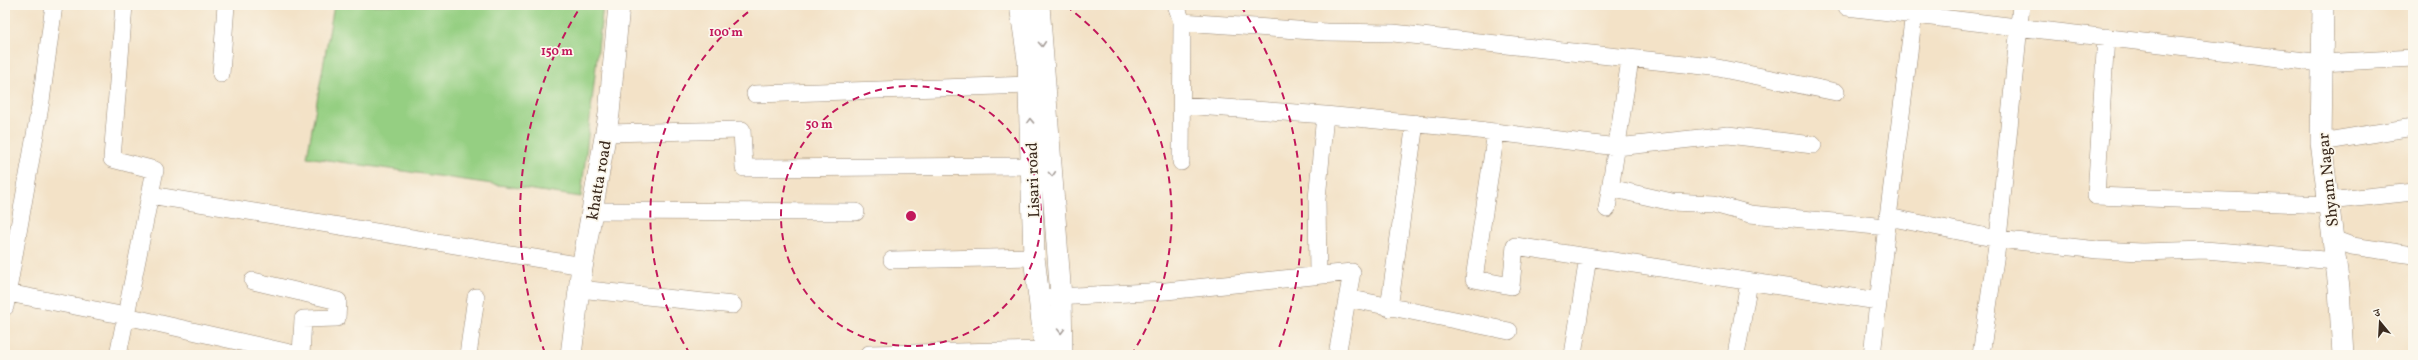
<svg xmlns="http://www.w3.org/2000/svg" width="2418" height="360" font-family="Vollkorn,'Noto Serif Devanagari',serif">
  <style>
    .green { fill: #95cf82; stroke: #687c50 }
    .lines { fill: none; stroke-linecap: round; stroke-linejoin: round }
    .minor-casing { stroke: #978672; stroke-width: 18 }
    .tertiary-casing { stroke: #978672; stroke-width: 22 }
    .minor { stroke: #fff; stroke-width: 17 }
    .tertiary { stroke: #fff; stroke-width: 21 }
    .oneway { stroke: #a79f9a }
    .ring { fill: none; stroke: #c2185b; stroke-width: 2; stroke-dasharray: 7 5 }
    .labels { text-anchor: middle; stroke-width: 3.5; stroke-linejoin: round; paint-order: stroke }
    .street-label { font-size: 16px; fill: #3b2a1e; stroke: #fbf7ec }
    .centre { fill: #c2185b; stroke: #fbf7ec; stroke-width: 2 }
    .ring-label { font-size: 12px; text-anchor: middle; font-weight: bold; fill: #c2185b; stroke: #fbf7ec; stroke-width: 3.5; stroke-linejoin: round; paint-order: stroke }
  </style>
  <rect width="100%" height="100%" fill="#fbf7ec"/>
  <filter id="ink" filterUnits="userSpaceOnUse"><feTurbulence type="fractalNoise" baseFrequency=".025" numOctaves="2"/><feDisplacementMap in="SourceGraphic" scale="8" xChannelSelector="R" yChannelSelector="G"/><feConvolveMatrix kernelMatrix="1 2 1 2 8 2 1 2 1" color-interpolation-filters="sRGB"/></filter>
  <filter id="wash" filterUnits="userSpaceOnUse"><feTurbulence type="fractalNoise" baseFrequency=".012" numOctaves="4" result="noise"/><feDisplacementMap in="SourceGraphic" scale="16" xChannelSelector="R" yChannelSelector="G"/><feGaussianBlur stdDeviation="0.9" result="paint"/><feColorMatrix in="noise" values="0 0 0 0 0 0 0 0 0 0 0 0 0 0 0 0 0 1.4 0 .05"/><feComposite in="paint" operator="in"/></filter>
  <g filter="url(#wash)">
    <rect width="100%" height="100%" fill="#f3e2c7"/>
    <path class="green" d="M 334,5 L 603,5 L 581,197 L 307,157 Z"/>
  </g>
  <g filter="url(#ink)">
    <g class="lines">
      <g class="minor-casing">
        <path id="minor" d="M 1176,5 L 1182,22
          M 1847,5 L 1847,7 L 2322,63 L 2413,58
          M 2021,5 L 1998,239 L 2098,250 L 2142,252 L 2205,250 L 2336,261
          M 2106,37 L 2096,196 L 2329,205
          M 221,74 L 226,5
          M 755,94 L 1029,85
          M 1182,105 L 1325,115
          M 1496,132 L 1474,279 L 1511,286 L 1515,246 L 1878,301
          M 606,133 L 742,130 L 744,168 L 1032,166
          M 2321,142 L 2413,127
          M 1181,162 L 1182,22 L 1326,32 L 1393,33 L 1713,67 L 1836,92
          M 1610,188 L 1672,202 L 1714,204 L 1750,214 L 1887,227
          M 150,195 L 583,266
          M 2328,201 L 2413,192
          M 1607,209 L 1630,60
          M 592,211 L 856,212
          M 1888,217 L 1915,5
          M 2333,239 L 2352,246 L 2413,255
          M 892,260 L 1034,257
          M 1318,275 L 1317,199 L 1325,115 L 1470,129 L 1617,147 L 1728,135 L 1813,145
          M 253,281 L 338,301 L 337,318 L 303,319 L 301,355
          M 579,289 L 733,305
          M 8,293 L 126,316 L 299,355
          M 1039,298 L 1166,291 L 1352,272 L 1337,355
          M 1347,298 L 1509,331
          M 5,307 L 41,101 L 54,5
          M 1389,308 L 1415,123
          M 869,354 L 1045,350
          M 118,355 L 155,170 L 112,159 L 124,5
          M 468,355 L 476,297
          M 1573,355 L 1588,257
          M 1736,355 L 1749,282
          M 1872,355 L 1888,217 L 1998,239 L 1981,355"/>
      </g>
      <g class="tertiary-casing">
        <path id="tertiary" d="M 1020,5 L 1028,60 L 1034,257 L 1046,355
          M 1039,5 L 1061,297 L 1062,355
          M 2323,5 L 2321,142 L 2339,288 L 2343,355
          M 571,355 L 581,274 L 609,114 L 619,5"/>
      </g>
      <use href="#minor" class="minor"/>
      <use href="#tertiary" class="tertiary"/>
    </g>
    <defs><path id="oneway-chevron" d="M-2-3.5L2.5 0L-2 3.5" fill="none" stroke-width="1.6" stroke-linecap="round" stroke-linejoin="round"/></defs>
    <g class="oneway">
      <use href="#oneway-chevron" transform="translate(1042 44) rotate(86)"/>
      <use href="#oneway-chevron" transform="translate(1030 121) rotate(-92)"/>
      <use href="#oneway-chevron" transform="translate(1052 174) rotate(86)"/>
      <use href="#oneway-chevron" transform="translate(1061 331) rotate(89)"/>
    </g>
  </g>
  <g class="ring">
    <circle cx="911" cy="216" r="130"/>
    <path d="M690 354A261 261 0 0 1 756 6M1066 6A261 261 0 0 1 1132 354"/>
    <path d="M545 353A391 391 0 0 1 581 6M1241 6A391 391 0 0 1 1277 353"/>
  </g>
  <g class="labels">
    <g class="street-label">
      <text transform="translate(598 180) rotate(-80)" y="6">khatta road</text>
      <text transform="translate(1032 180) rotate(-92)" y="6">Lisari road</text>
      <text transform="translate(2327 180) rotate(-96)" y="6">Shyam Nagar</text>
    </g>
  </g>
  <circle cx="911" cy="216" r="6" class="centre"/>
  <g class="ring-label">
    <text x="726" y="36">100 m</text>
    <text x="557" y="55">150 m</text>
    <text x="819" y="128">50 m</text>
  </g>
  <rect width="2418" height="360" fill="none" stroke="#fbf7ec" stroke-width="20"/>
  <g transform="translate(2380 322) rotate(342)" stroke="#fbf7ec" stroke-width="3" paint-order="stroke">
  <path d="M0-3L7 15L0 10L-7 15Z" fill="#3b2a1e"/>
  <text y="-6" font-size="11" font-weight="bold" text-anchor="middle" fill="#3b2a1e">उ</text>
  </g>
</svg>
